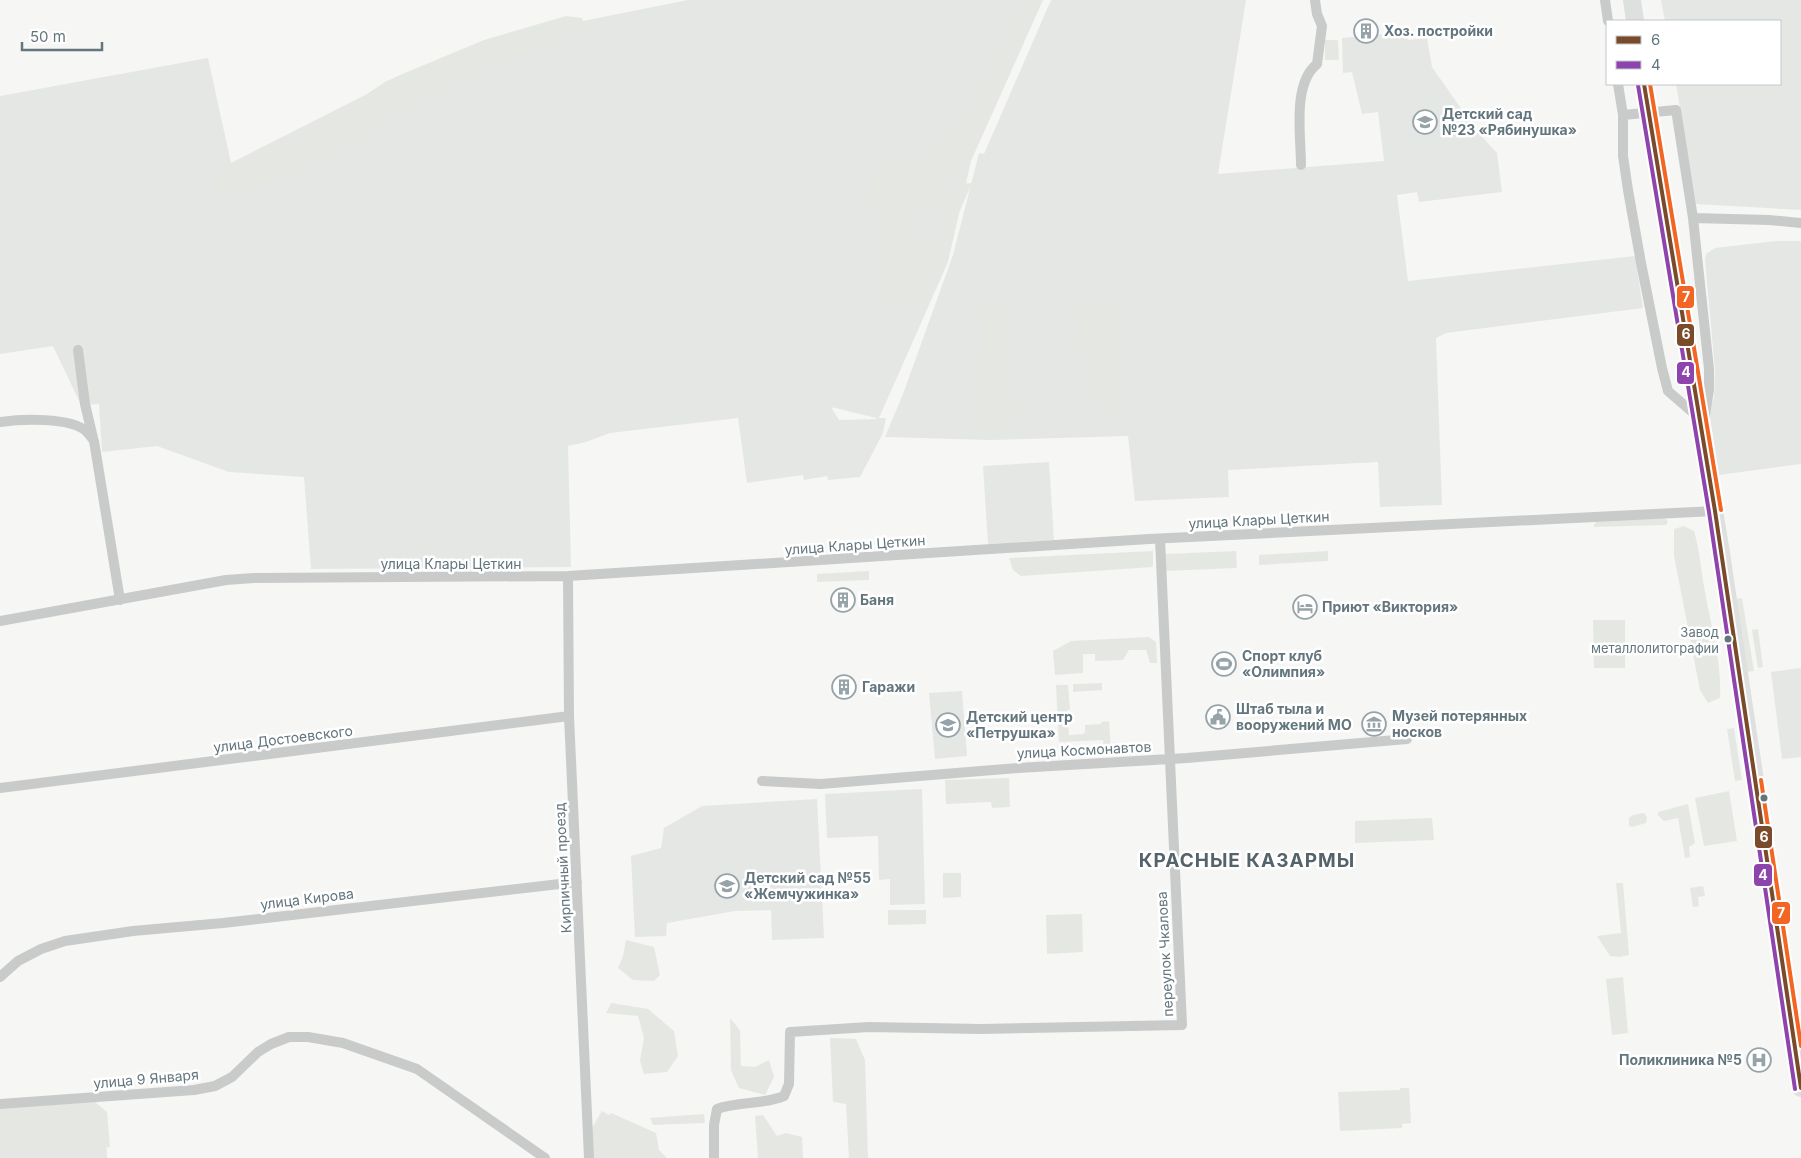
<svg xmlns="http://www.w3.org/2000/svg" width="1801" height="1158" font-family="Inter,sans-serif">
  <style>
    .built { fill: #e5e7e5; fill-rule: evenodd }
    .green { fill: #e5e8e2 }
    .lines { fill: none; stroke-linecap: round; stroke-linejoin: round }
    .minor { stroke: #c9cbca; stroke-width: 10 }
    .trunk { stroke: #dedfdf; stroke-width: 18 }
    .bus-1-casing { stroke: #fff; stroke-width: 8 }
    .bus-2-casing { stroke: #fff; stroke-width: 8 }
    .bus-3-casing { stroke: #fff; stroke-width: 8 }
    .bus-1 { stroke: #7a4b2a; stroke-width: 4 }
    .bus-2 { stroke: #8e44ad; stroke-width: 4 }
    .bus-3 { stroke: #f26522; stroke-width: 4 }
    .bus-dot { fill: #63767e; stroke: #fff; stroke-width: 2 }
    .labels { text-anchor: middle; stroke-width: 5; stroke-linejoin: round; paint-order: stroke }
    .bus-label { font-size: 13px; fill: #63767e; stroke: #fff; text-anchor: end }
    .poi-label { font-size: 14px; font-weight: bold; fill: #63767e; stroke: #fff; text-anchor: start }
    .street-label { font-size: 14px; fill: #63767e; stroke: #fff }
    .district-label { font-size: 19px; font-weight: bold; letter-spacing: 1px; fill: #55636a; stroke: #fff }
    .line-badge { stroke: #fff; stroke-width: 2 }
    .badge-label { font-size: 14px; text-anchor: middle; font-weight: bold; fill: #fff }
  </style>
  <rect width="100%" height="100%" fill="#f6f6f5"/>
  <path class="built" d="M 688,0 L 1043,0 L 971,161 L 948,262 L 879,418 L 886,418 L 883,433 L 860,477 L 828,480 L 827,476 L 804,480 L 803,475 L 747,483 L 738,418 L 610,433 L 586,442 L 568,446 L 571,567 L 311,569 L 304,477 L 229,472 L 157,446 L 102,452 L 99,404 L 81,405 L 53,346 L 0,354 L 0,96 L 208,58 L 231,163 L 377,89 L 578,22 ZM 831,407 L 876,418 L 877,419 L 839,420 Z
    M 1051,0 L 1246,0 L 1218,174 L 1384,161 L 1378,112 L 1362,114 L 1352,72 L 1343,73 L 1342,38 L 1407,32 L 1408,40 L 1427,38 L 1432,67 L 1476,130 L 1497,153 L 1502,192 L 1419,202 L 1417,192 L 1397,195 L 1408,281 L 1635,256 L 1643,308 L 1446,333 L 1436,338 L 1442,505 L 1380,507 L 1378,462 L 1228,470 L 1229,497 L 1135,501 L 1128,436 L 991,440 L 885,437 L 903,394 L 953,255 L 979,153 L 984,154 Z
    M 1661,0 L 1801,0 L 1801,210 L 1696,204 L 1676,84 L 1780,84 L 1780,21 L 1665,21 Z
    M 1776,241 L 1801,241 L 1801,464 L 1719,475 L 1709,410 L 1714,398 L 1715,370 L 1705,260 L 1706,254 L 1715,248 Z
    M 1049,462 L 1054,540 L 988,544 L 983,466 Z
    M 1801,668 L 1801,757 L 1782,759 L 1771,672 Z
    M 962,691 L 967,756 L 935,759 L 929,693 Z
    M 922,789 L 925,904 L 890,905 L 890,879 L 879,880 L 878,836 L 827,838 L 825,794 Z
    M 817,799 L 824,938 L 772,940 L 771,910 L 735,911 L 667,923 L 666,936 L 635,937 L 631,856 L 661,848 L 664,828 L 702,806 Z
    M 105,1119 L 107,1158 L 0,1158 L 0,1126 Z"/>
  <path class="green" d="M 1021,0 L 1038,0 L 965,159 L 931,203 L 906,219 L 906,239 L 911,247 L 927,244 L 934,240 L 944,225 L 944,203 L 960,184 L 972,183 L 918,306 L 912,309 L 896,308 L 890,303 L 883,266 L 881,237 L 872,195 L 872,175 L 876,167 L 919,158 L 966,126 L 980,100 L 984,85 L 1017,21 Z
    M 566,16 L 582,18 L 586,28 L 529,53 L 460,73 L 317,162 L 263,185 L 214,199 L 219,173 L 288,145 L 306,134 L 323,120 L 348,107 L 385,82 L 400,75 L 484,40 Z
    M 1325,40 L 1338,40 L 1339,60 L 1325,60 Z
    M 993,302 L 1000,304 L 1006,311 L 1010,382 L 1015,419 L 1014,428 C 999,430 990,433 979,421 L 979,407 L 983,393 L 979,358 L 984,346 L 984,312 L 987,306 Z
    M 1099,302 L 1122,304 L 1118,326 L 1121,378 L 1118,403 C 1104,412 1089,406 1084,391 L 1082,337 L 1078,313 L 1080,303 Z
    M 1665,518 L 1668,522 L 1666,525 L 1593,527 L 1596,521 Z
    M 1684,526 L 1694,531 C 1700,551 1701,572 1705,592 C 1711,627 1722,662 1720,698 L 1708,703 L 1700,690 L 1674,556 L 1674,529 Z
    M 1153,551 L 1153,567 L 1021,576 L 1013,570 L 1009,558 Z
    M 1236,551 L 1237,568 L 1165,571 L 1165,554 Z
    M 1328,551 L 1328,561 L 1259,565 L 1259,555 Z
    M 869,571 L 869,580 L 817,582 L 817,574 Z
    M 1742,598 L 1754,671 L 1747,672 L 1735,599 Z
    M 1593,620 L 1625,620 L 1625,668 L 1594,668 Z
    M 1758,629 L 1763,667 L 1758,668 L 1752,630 Z
    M 1149,637 L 1156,642 L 1157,663 L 1150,663 L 1146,650 L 1129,650 L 1123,660 L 1095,661 L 1095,654 L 1083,654 L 1083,673 L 1055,675 L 1053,651 L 1071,641 Z
    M 1102,683 L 1102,690 L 1073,692 L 1073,684 Z
    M 1056,685 L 1068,685 L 1070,710 L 1067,710 L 1069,735 L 1083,734 L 1085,732 L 1085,725 L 1101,724 L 1101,722 L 1109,721 L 1111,751 L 1104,751 L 1103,740 L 1059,742 Z
    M 1734,728 L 1742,780 L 1735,781 L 1727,729 Z
    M 1009,778 L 1010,807 L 992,808 L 991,802 L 946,804 L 945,780 Z
    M 1729,791 L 1737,841 L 1704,846 L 1695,798 Z
    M 1688,804 L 1695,843 L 1689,847 L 1690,857 L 1685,858 L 1678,818 L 1664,821 L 1658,815 L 1658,812 Z
    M 1644,813 L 1647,817 L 1646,823 L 1632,827 L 1629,826 L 1629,818 L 1633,815 Z
    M 1432,818 L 1434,840 L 1355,843 L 1355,821 Z
    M 943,873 L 961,873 L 961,897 L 943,898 Z
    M 1616,883 L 1623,883 L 1629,955 L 1619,957 L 1610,956 L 1597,936 L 1621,933 Z
    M 1703,886 L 1705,896 L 1698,897 L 1699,906 L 1693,907 L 1690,888 Z
    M 888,910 L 926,910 L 926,924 L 888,925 Z
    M 1082,914 L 1083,952 L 1047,954 L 1046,915 Z
    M 626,940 L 654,947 L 660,975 L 654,981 L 633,980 L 618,968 L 623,956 Z
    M 1623,977 L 1628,1033 L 1612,1035 L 1606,979 Z
    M 611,1003 L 648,1009 L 674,1031 L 678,1056 L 667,1072 L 644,1074 L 640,1061 L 644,1038 L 638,1016 L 606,1013 Z
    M 730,1018 L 740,1030 L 741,1066 L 755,1067 L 769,1060 L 774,1077 L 765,1095 L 739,1088 L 731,1070 Z
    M 830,1038 L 856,1039 L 865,1060 L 868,1158 L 849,1158 L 846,1104 L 833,1102 Z
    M 1400,1088 L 1409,1088 L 1411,1123 L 1402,1124 L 1402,1128 L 1340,1131 L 1338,1092 L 1400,1090 Z
    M 95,1102 L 107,1112 L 110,1147 L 0,1152 L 0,1108 Z
    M 602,1111 L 609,1115 L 611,1113 L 656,1133 L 659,1150 L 667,1158 L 702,1158 L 593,1158 L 590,1131 Z
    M 704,1114 L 705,1123 L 653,1125 L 650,1118 Z
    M 763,1115 L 777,1136 L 786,1133 L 802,1137 L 803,1158 L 758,1158 L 755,1116 Z"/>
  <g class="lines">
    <path class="minor" d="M 1605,0 L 1608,21
      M 1618,84 L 1623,115 L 1623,156 L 1628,190 L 1641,263 L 1662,368 L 1668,391 L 1698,417
      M 1623,115 L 1676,110 L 1693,218 L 1709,369 L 1709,390 L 1704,421
      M 1301,165 C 1301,136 1292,84 1317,64 L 1322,26 L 1317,14 L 1315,0
      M 1693,218 L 1769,220 L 1801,223
      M 78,350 L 85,404 L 93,438
      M 0,422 C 21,419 70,417 86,431 C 89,434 92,438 94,441 L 120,600
      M 568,576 L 569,716 L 589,1158
      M 0,621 L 226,580 L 254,578 L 568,576 L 1149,539 L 1715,511
      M 762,781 L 821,784 L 1018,768 L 1187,758 L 1407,739
      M 0,788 L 569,716
      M 0,977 L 18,961 L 41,949 L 65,941 L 133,931 L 223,923 L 577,882
      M 0,1104 L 194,1090 L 215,1086 L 232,1077 L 258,1052 L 271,1044 L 289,1037 L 308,1037 L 343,1043 L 417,1069 L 545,1158
      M 714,1158 L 714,1125 L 717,1109 C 739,1101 762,1105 784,1096 L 789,1084 L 790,1032 L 869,1027 L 981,1029 L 1182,1025 L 1160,539"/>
    <path class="trunk" d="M 1632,0 L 1635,21
      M 1644,84 L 1722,559
      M 1722,560 L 1801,1088"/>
    <g class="bus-1-casing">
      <path id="bus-1" d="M 1644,84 L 1715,511 L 1801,1088"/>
    </g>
    <g class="bus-2-casing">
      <path id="bus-2" d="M 1638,85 L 1709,512 L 1795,1089"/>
    </g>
    <g class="bus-3-casing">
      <path id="bus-3" d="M 1650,84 L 1721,510
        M 1761,780 L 1801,1046"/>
    </g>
    <use href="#bus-1" class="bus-1"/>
    <use href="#bus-2" class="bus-2"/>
    <use href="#bus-3" class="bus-3"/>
  </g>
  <defs>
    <g id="building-ring" transform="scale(1.25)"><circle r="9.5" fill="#fff" stroke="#96a3a8" stroke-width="1.5"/><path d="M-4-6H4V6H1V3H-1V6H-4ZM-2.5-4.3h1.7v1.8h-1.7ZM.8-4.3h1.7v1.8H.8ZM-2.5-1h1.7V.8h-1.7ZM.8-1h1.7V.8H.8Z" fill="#96a3a8"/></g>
    <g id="school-ring" transform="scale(1.25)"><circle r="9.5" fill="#fff" stroke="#96a3a8" stroke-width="1.5"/><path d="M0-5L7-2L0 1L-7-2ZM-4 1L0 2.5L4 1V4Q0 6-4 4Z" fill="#96a3a8"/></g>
    <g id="hotel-ring" transform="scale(1.25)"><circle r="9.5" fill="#fff" stroke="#96a3a8" stroke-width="1.5"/><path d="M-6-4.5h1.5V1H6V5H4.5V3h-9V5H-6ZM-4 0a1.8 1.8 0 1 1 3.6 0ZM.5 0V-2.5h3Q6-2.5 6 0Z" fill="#96a3a8"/></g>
    <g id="stadium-ring" transform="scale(1.25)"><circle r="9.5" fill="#fff" stroke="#96a3a8" stroke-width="1.5"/><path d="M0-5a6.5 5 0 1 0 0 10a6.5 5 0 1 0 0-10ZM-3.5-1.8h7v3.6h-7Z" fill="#96a3a8"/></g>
    <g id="civic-ring" transform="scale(1.25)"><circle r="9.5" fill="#fff" stroke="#96a3a8" stroke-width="1.5"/><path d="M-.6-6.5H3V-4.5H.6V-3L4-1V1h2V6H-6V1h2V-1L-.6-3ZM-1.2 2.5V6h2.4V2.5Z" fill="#96a3a8"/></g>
    <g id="museum-ring" transform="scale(1.25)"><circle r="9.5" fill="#fff" stroke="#96a3a8" stroke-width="1.5"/><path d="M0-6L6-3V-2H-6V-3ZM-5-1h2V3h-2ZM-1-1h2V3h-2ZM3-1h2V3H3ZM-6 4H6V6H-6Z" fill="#96a3a8"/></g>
    <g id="hospital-ring" transform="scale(1.25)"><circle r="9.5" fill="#fff" stroke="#96a3a8" stroke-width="1.5"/><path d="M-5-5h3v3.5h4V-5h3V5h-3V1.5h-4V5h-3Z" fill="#96a3a8"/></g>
  </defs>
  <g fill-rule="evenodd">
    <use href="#building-ring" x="1366" y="31"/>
    <use href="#school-ring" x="1425" y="122"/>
    <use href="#building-ring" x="843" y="600"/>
    <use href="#hotel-ring" x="1305" y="607"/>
    <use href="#stadium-ring" x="1224" y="664"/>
    <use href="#building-ring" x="844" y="687"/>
    <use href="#civic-ring" x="1218" y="717"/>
    <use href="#museum-ring" x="1374" y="724"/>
    <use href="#school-ring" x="948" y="725"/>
    <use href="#school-ring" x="727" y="886"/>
    <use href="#hospital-ring" x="1759" y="1060"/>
  </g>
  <g class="bus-dot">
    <circle cx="1728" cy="639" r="4.5"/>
    <circle cx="1764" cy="798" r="4.5"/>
  </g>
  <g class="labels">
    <g class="bus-label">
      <text x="1719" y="637">Завод<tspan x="1719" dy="16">металлолитографии</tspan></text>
    </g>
    <g class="poi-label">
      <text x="1384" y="36">Хоз. постройки</text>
      <text x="1442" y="119">Детский сад<tspan x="1442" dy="16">№23 «Рябинушка»</tspan></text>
      <text x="860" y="605">Баня</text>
      <text x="1322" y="612">Приют «Виктория»</text>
      <text x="1242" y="661">Спорт клуб<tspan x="1242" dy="16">«Олимпия»</tspan></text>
      <text x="862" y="692">Гаражи</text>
      <text x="1236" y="714">Штаб тыла и<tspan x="1236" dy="16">вооружений МО</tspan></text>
      <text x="1392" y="721">Музей потерянных<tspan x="1392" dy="16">носков</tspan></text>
      <text x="966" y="722">Детский центр<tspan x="966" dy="16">«Петрушка»</tspan></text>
      <text x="744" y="883">Детский сад №55<tspan x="744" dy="16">«Жемчужинка»</tspan></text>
      <text x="1742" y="1065" text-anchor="end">Поликлиника №5</text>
    </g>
    <g class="street-label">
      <text transform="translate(1259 520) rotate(-3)" y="5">улица Клары Цеткин</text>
      <text transform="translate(855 545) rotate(-4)" y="5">улица Клары Цеткин</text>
      <text x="451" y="569">улица Клары Цеткин</text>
      <text transform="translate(283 739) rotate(-7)" y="5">улица Достоевского</text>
      <text transform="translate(1084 750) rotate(-3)" y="5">улица Космонавтов</text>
      <text transform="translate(563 868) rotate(-93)" y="5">Кирпичный проезд</text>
      <text transform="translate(307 899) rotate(-7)" y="5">улица Кирова</text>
      <text transform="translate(1165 954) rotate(-93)" y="5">переулок Чкалова</text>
      <text transform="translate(146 1079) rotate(-5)" y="5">улица 9 Января</text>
    </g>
    <g class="district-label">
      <text x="1247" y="867">КРАСНЫЕ КАЗАРМЫ</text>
    </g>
  </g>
  <g class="line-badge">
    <rect x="1676" y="285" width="19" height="24" rx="5" fill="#f26522"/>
    <rect x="1676" y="323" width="19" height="24" rx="5" fill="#7a4b2a"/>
    <rect x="1676" y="361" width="19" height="24" rx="5" fill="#8e44ad"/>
    <rect x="1754" y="825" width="19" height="24" rx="5" fill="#7a4b2a"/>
    <rect x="1753" y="863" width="20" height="24" rx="5" fill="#8e44ad"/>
    <rect x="1771" y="901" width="20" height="24" rx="5" fill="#f26522"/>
  </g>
  <g class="badge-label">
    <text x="1686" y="302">7</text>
    <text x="1686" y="339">6</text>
    <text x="1686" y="377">4</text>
    <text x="1764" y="842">6</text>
    <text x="1763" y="880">4</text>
    <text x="1781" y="918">7</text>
  </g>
  <rect x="1606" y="20" width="175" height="65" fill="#ffffff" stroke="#c1c8cb"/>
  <rect x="1616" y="36" width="25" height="8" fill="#7a4b2a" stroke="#c1c8cb"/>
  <text x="1651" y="45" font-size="15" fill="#63767e">6</text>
  <rect x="1616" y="61" width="25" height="8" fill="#8e44ad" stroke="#c1c8cb"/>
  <text x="1651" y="70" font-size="15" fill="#63767e">4</text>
  <path d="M22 42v8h80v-8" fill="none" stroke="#63767e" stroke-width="2.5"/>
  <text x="30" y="42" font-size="15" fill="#63767e" stroke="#ffffff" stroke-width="4" paint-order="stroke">50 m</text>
</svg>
